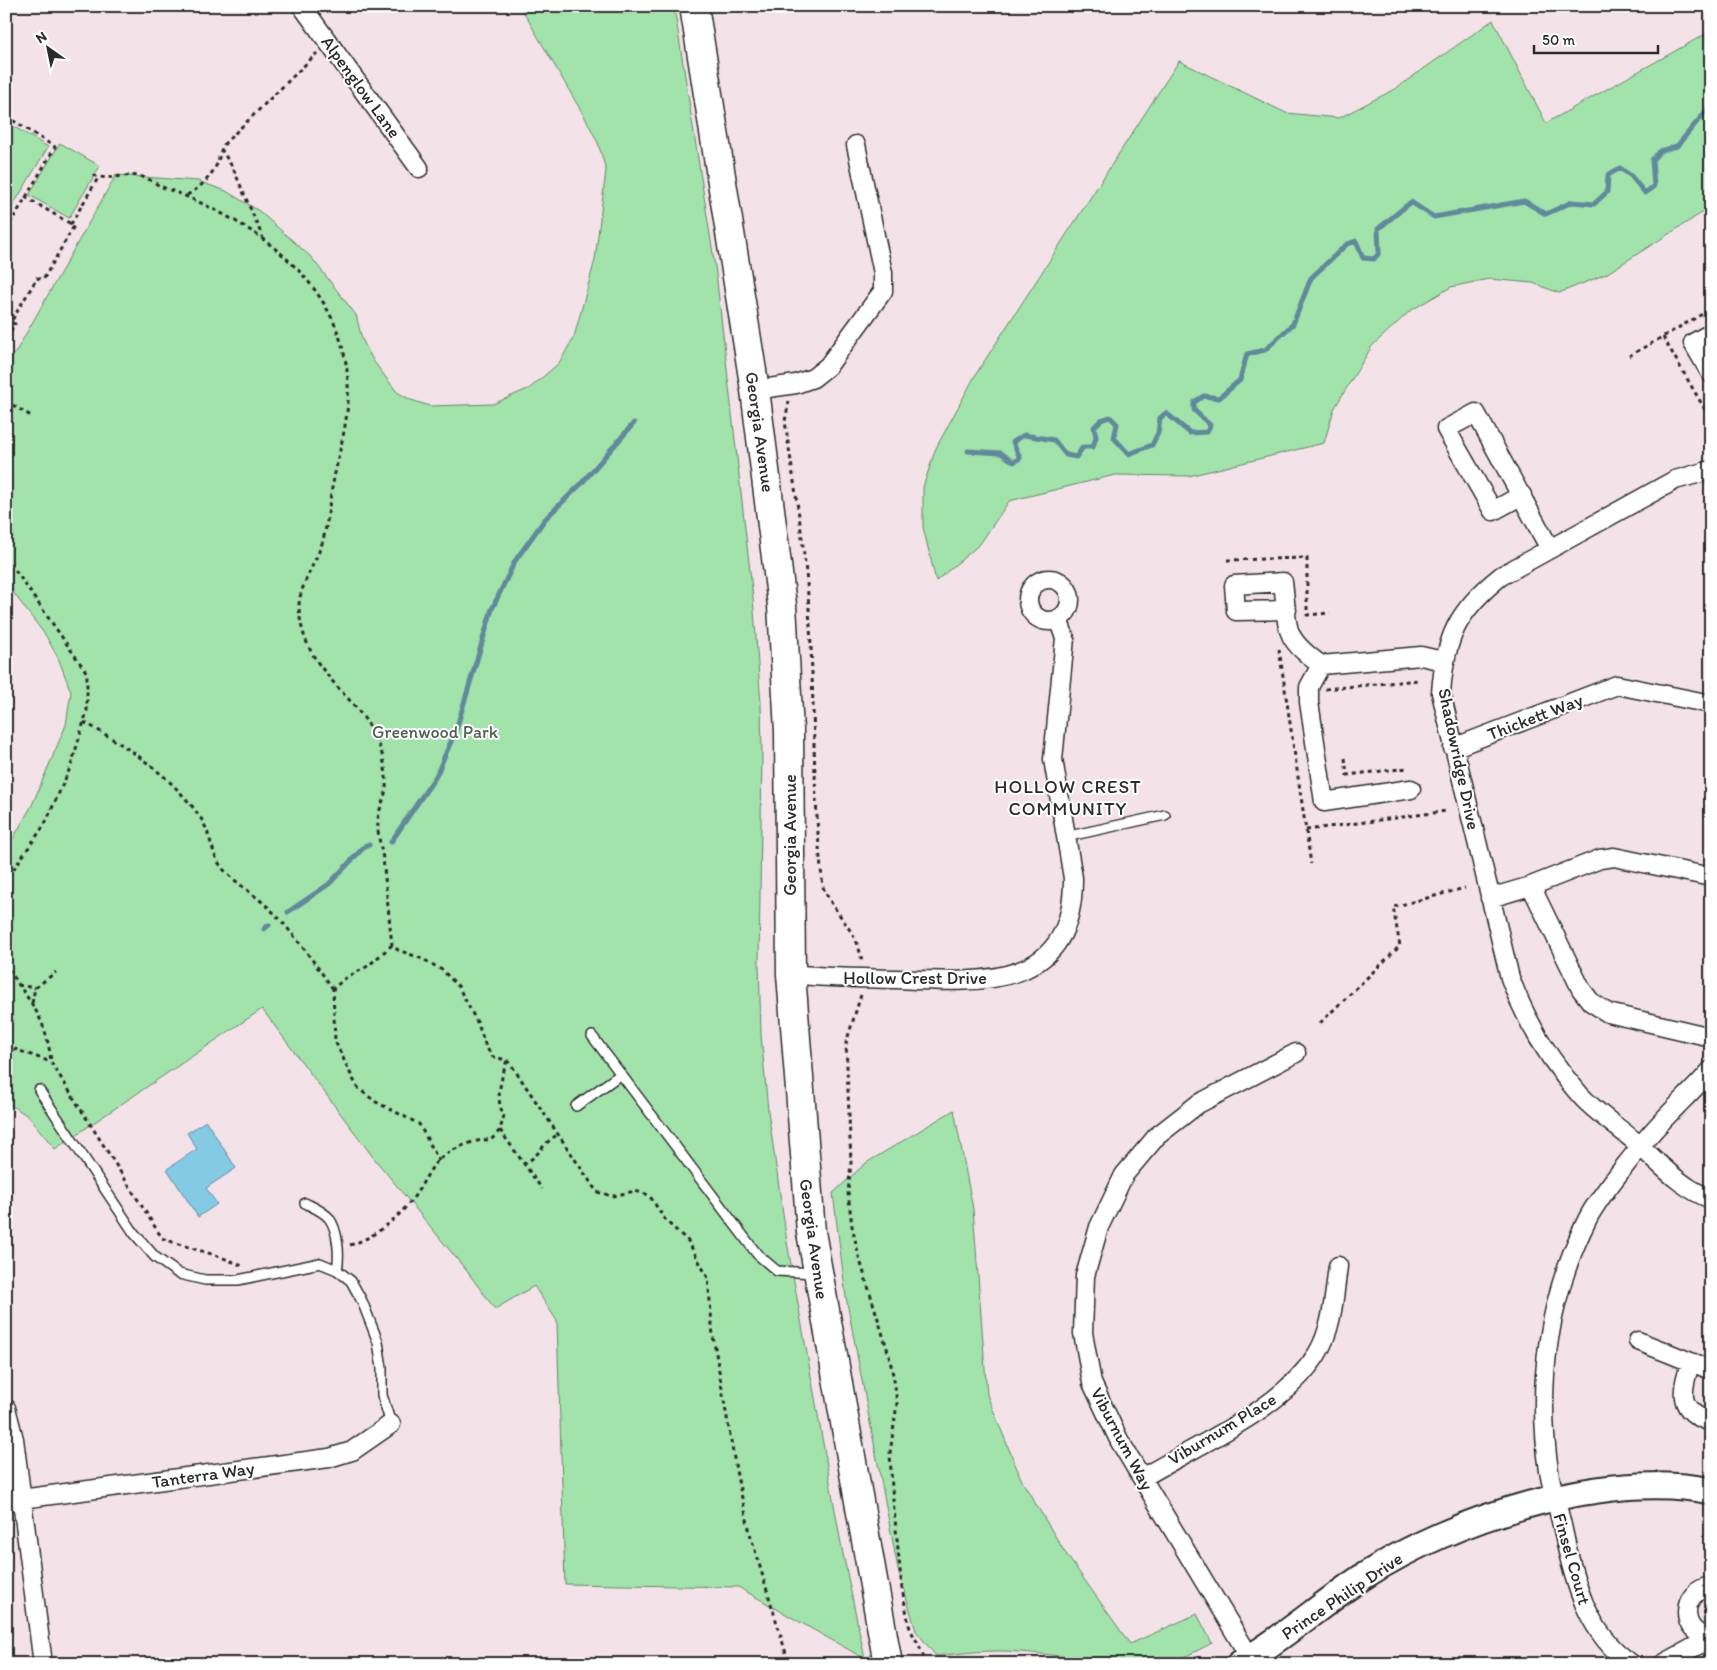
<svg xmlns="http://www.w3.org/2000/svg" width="1717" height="1670" font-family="Itim,sans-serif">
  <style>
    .green { fill: #a2e2ab; stroke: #66866b }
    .water { fill: #84cae5; stroke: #608a9b }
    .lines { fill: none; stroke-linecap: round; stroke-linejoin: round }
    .stream { stroke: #608a9b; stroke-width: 5 }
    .lane-casing { stroke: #2b2b2b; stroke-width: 12 }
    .street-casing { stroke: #2b2b2b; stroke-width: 21 }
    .secondary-casing { stroke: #2b2b2b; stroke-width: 29 }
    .primary-casing { stroke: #2b2b2b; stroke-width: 31 }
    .path { stroke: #2b2b2b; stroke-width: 3; stroke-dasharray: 4 4; stroke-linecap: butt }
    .lane { stroke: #fff; stroke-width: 9 }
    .street { stroke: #fff; stroke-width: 18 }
    .secondary { stroke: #fff; stroke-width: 25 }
    .primary { stroke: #fff; stroke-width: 28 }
    .labels { text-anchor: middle; stroke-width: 4; stroke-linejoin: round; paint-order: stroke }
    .street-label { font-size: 18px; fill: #2b2b2b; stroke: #fff }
    .park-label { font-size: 18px; fill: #4f6251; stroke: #fff }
    .neighbourhood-label { font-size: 19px; letter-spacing: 1px; fill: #2b2b2b; stroke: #fff }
  </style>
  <rect width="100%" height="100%" fill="#f3e2e8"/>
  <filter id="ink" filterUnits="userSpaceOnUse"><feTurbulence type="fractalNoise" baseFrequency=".02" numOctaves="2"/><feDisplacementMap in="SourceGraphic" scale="10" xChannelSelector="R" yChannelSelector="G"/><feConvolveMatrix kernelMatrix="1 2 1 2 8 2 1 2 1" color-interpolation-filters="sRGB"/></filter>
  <g filter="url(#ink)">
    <path class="green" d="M 520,6 L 674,6 L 716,273 L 753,598 L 761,704 L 762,755 L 759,962 L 761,1034 L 768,1111 L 787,1242 L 842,1549 L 865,1659 L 738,1587 L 565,1584 L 557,1321 L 534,1286 L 495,1309 L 466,1270 L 373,1157 L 262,1009 L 55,1149 L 28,1116 L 6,1102 L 6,851 L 32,805 L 66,725 L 71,692 L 59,660 L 46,636 L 6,583 L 6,369 L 116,175 L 198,181 L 226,191 L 259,211 L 311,257 L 356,315 L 362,339 L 374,362 L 397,392 L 411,400 L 430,406 L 493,404 L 530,388 L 559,363 L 574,337 L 595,260 L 606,170 L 598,143 L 587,121 Z
      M 1493,20 L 1546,123 L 1711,31 L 1711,207 L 1606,274 L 1559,293 L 1533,283 L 1489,279 L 1451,287 L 1410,311 L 1372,346 L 1334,409 L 1324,443 L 1189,476 L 1115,475 L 1009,501 L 980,544 L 936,581 L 923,527 L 923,487 L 936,448 L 976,374 L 1179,61 L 1286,113 L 1339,118 L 1395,89 Z
      M 6,122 L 48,147 L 11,209 L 6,207 Z
      M 60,143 L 100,166 L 69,218 L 29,195 Z
      M 954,1110 L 973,1209 L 987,1395 L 1022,1481 L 1064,1551 L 1130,1644 L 1197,1614 L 1212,1643 C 1202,1648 1192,1654 1181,1658 C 1135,1670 1068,1655 1019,1652 C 991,1649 964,1653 936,1656 L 916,1631 L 898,1569 L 846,1297 L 833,1193 L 866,1163 Z"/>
    <path class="water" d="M 206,1121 L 236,1168 L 206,1188 L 217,1204 L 198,1217 L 167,1169 L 197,1149 L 187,1133 Z"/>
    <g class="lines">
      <path class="stream" d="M 968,451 L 1001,453 L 1014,462 L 1020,458 L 1013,442 L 1024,435 L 1054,440 L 1066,455 L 1076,457 L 1083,447 L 1093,447 L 1096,437 L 1094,427 L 1101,420 L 1110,417 L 1117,424 L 1114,438 L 1129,454 L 1152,445 L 1158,433 L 1160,418 L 1166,413 L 1190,433 L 1207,432 L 1210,425 L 1194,410 L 1194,402 L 1204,396 L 1219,398 L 1240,380 L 1247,354 L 1265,350 L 1293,324 L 1311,278 L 1347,244 L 1356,241 L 1363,258 L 1374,259 L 1379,253 L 1378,229 L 1411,202 L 1434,217 L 1524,201 L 1546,214 L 1572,202 L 1594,204 L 1607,192 L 1608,175 L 1620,168 L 1631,176 L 1645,193 L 1654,186 L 1652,160 L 1660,151 L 1677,146 L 1711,105
        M 391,842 L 436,776 L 456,730 L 492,609 L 515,561 L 545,519 L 580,485 L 634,423
        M 288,912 L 329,884 L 366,845 L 369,845
        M 264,929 L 269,925"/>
      <g class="lane-casing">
        <path id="lane" d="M 1065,837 L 1165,815
          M 592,1036 L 757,1254 L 777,1271 L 815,1273
          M 39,1090 L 134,1233 L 155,1257 L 179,1274 L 205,1280 L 238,1280 L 320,1263 L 337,1270 L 351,1281 L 362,1301 L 378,1342 L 382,1368 L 382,1395 L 391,1424
          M 576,1106 L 621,1074
          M 305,1203 C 313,1207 323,1211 329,1218 C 338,1230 340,1255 337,1270"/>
      </g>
      <g class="street-casing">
        <path id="street" d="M 302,6 L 419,168
          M 1711,333 L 1693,343 L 1711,374
          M 755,390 L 796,384 L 813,378 L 828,366 L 883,291 L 883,273 L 856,145
          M 1711,470 L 1675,480 L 1501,576 C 1457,611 1445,638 1441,693 L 1510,978 C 1526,1021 1549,1060 1580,1095 C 1598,1115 1622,1129 1641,1147 C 1664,1168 1682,1188 1711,1199
          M 1522,495 L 1493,511 L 1446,429 L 1476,413 L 1550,549
          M1028 600a21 21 0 1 1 42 0a21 21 0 1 1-42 0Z
          M 1287,610 L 1236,611 L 1234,585 L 1283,582 C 1289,628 1280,636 1321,665 L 1309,687 L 1309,702 L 1324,802 L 1411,789
          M 1321,665 L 1421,656 L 1443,661
          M 1453,748 L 1617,685 L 1711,704
          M 1531,886 L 1581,989 L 1591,1002 L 1608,1013 L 1711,1037
          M 1490,898 L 1531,886 L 1600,859 L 1614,857 L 1711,877
          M 791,974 C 826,978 862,978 897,979 C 981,983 1074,990 1073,878 L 1053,759 L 1065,638 L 1058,619
          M 1638,1341 L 1711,1370
          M 1690,1364 C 1681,1392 1677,1411 1711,1422
          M 6,1408 L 14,1439 L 43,1664
          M 1142,1478 C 1198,1444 1282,1410 1317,1354 C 1333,1328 1334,1295 1338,1266
          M 6,1501 L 329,1458 L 352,1451 L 391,1424
          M 1711,1586 C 1679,1591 1679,1634 1711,1638
          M 1254,1664 L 1119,1440 L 1092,1383 L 1083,1333 L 1085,1276 L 1099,1227 L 1124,1175 L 1157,1136 L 1198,1104 L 1296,1053
          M 1632,1664 C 1587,1635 1573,1578 1563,1530 C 1559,1510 1552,1491 1549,1471 C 1536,1384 1548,1297 1588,1218 C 1600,1195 1623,1169 1639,1148 C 1660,1120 1688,1097 1711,1070
          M 1663,1664 L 1709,1639"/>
      </g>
      <g class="secondary-casing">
        <path id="secondary" d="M 1239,1664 C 1283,1639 1321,1604 1364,1576 C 1454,1518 1603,1470 1711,1491"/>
      </g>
      <g class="primary-casing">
        <path id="primary" d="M 694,6 L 755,390 L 782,605 L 789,731 L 791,974 L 811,1232 L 888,1664"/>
      </g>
      <path class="path" d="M 6,101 L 10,99
        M 6,116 L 55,147 L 15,216 L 6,211
        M 221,149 L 233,168 L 263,238
        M 93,175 C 108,182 129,171 145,178 C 151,180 156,184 162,187 C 250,219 344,280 348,384 C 350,417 339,451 333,483 C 329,502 328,522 323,540 C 318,560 298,587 299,608 C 303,675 360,693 379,746 C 384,757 387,776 386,788 C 385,799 378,810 378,821 C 377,834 381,846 383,859 C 386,887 389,916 392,945 L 398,950 L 423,959 L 442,970 L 458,986 L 478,1024 L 486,1047 L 493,1057 L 507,1060 L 512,1066 L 597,1192 L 613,1196 L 635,1191 L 649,1195 L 666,1221 L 688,1241 L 708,1278 L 713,1336 L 737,1476 L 751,1537 L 788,1660 L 793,1664
        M 187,195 C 200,188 210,178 217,164 C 220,156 220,149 226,142 L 317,53
        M 25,197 L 71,224
        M 6,230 L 15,216
        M 1663,337 L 1711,420
        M 6,338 L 15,324 L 11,322 L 37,278 L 43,280 L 74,226 L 71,224 L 98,178
        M 1629,356 L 1711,309
        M 6,401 L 31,416
        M 789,401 L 785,421 C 794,484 805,546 809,609 C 815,702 812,795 823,887 C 834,914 860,933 862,964
        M 6,557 L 87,673 L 87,711 L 71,766 L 45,824 L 6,880
        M 1227,560 L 1307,558 L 1307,615 L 1330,613
        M 1279,649 L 1311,864
        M 1325,689 L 1419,680
        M 84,722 C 128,747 171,775 200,817 C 211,833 211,855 223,869 C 238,885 257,896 272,911 C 295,935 314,962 333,989
        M 1345,758 L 1347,775 L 1408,768
        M 1306,830 L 1447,811
        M 392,945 L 368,966 L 344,979 L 333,989 L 335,1041 L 353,1079 L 359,1089 L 376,1102 L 419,1124 L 439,1161
        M 6,962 C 13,979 24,991 33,1006 C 44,1023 49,1042 51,1062
        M 18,985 L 35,988
        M 861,995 L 846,1043 L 851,1163 L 848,1193 L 852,1226 L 859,1257 L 889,1355 L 895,1385 L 897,1404 L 890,1453 L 892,1489 L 902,1589 L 909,1625 C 913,1638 922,1646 924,1660
        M 32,1003 L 35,988 L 56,972
        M 1320,1023 L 1400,946 L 1393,907 L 1465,888
        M 6,1046 L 51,1062 L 162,1238 C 189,1249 216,1253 242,1266
        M 500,1130 L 542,1189
        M 523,1164 C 542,1155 540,1144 559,1134
        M 350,1245 C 372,1239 396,1220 410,1202 C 419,1191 425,1178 433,1166 C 443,1152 474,1138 491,1140 L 500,1130 L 504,1115 C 494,1100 502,1077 507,1060"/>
      <use href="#lane" class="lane"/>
      <use href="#street" class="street"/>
      <use href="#secondary" class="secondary"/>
      <use href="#primary" class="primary"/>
    </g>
  </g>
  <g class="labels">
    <g class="street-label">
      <text transform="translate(361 87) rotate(54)" y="6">Alpenglow Lane</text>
      <text transform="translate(760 432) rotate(82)" y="6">Georgia Avenue</text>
      <text transform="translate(1535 717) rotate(-21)" y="6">Thickett Way</text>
      <text transform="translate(1459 759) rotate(78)" y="6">Shadowridge Drive</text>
      <text transform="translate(790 835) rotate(-90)" y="6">Georgia Avenue</text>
      <text x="915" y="984">Hollow Crest Drive</text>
      <text transform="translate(814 1239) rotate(82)" y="6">Georgia Avenue</text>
      <text transform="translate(1222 1429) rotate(-31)" y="6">Viburnum Place</text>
      <text transform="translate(1122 1439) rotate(62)" y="6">Viburnum Way</text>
      <text transform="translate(203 1475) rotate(-8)" y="6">Tanterra Way</text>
      <text transform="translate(1572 1559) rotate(74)" y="6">Finsel Court</text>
      <text transform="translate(1342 1596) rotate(-34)" y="6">Prince Philip Drive</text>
    </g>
    <g class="park-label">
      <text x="435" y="738">Greenwood Park</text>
    </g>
    <g class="neighbourhood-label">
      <text x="1068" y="793">HOLLOW CREST<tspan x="1068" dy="22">COMMUNITY</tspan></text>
    </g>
  </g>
  <rect width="1717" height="1670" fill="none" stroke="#fff" stroke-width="25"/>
  <rect x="12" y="12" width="1692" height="1645" fill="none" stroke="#2b2b2b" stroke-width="2" filter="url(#ink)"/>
  <g transform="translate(48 48) rotate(327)" stroke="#ffffff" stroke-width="4" paint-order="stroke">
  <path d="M0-4L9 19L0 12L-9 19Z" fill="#2b2b2b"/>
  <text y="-8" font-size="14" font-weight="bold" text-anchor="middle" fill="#2b2b2b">N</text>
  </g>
  <path d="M1534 45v8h124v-8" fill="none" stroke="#2b2b2b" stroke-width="2.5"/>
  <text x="1542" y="45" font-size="15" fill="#2b2b2b" stroke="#ffffff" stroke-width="4" paint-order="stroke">50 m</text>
</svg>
